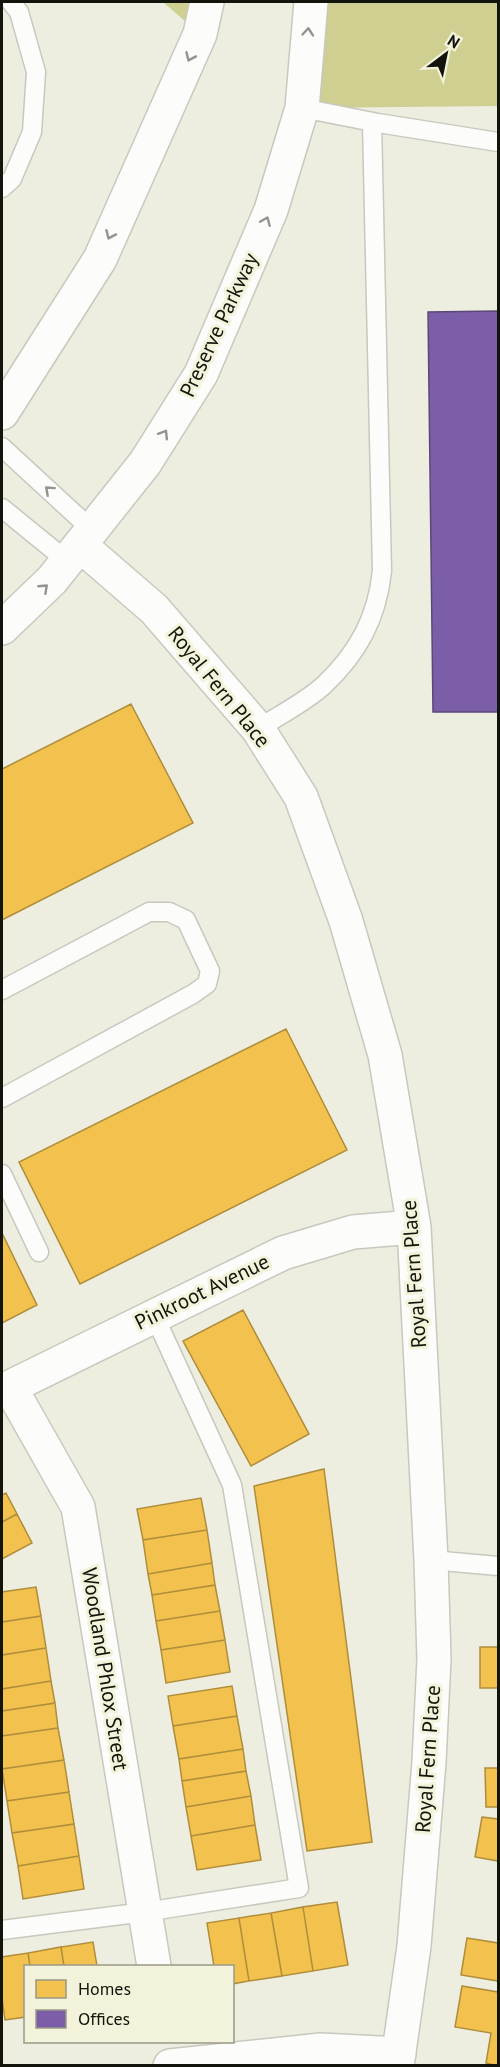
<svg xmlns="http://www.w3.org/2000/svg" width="500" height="2067" font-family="'PT Sans',sans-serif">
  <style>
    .forest { fill: #cecf90 }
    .homes { fill: #f2c14e; stroke: #af8d3a; stroke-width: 1.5 }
    .offices { fill: #7b5ea7; stroke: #5c4878; stroke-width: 1.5 }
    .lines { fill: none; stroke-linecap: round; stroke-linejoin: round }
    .service-casing { stroke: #c8c8bf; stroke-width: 21 }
    .minor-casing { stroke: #c8c8bf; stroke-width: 36 }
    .tertiary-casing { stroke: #c8c8bf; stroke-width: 36 }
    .service { stroke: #fcfcfa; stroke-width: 18 }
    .minor { stroke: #fcfcfa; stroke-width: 33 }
    .tertiary { stroke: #fcfcfa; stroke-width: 33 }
    .oneway { stroke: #93948e }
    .labels { text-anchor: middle; stroke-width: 6; stroke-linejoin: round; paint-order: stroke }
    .street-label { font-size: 21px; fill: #13140b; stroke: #f2f3da }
  </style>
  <rect width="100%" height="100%" fill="#edede0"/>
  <path class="forest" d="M 163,2 L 207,2 L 200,34 Z
    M 311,2 L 498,2 L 498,106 L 302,108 Z"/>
  <path class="homes" d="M 131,704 L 193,823 L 2,920 L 2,769 Z
    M 286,1029 L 347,1150 L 80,1284 L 19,1162 Z
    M 2,1233 L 37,1305 L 2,1323 Z
    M 243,1310 L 309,1434 L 251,1466 L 183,1341 Z
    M 324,1469 L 372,1842 L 307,1851 L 254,1486 Z
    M 6,1493 L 17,1514 L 2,1522 L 2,1495 Z
    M 201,1498 L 207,1530 L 143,1540 L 137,1509 Z
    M 17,1514 L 32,1543 L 2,1559 L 2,1522 Z
    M 207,1530 L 212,1563 L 148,1574 L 143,1540 Z
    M 212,1563 L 215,1585 L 152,1595 L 148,1574 Z
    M 215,1585 L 220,1611 L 156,1621 L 152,1595 Z
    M 36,1587 L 41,1616 L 2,1622 L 2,1592 Z
    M 220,1611 L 225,1640 L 161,1650 L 156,1621 Z
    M 41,1616 L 46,1648 L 2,1655 L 2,1622 Z
    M 225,1640 L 230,1672 L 166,1683 L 161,1650 Z
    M 480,1647 L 498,1647 L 498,1688 L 480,1688 Z
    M 46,1648 L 51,1681 L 2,1689 L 2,1655 Z
    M 51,1681 L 55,1703 L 2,1711 L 2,1689 Z
    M 232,1686 L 237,1716 L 173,1726 L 168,1696 Z
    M 55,1703 L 58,1728 L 2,1736 L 2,1711 Z
    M 237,1716 L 243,1749 L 179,1759 L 173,1726 Z
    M 58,1728 L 64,1760 L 2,1769 L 2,1736 Z
    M 243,1749 L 246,1771 L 182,1781 L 179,1759 Z
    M 64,1760 L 69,1792 L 7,1801 L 2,1769 Z
    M 485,1768 L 498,1768 L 498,1807 L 486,1807 Z
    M 246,1771 L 251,1796 L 186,1807 L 182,1781 Z
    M 69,1792 L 74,1824 L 12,1833 L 7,1801 Z
    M 251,1796 L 255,1825 L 191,1836 L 186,1807 Z
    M 482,1817 L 498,1819 L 498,1861 L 475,1857 Z
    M 74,1824 L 79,1856 L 18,1866 L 12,1833 Z
    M 255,1825 L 261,1860 L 197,1870 L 191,1836 Z
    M 79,1856 L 84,1889 L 23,1899 L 18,1866 Z
    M 337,1902 L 348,1965 L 313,1971 L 303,1907 Z
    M 303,1907 L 313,1971 L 282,1976 L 271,1913 Z
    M 271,1913 L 282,1976 L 249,1981 L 239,1918 Z
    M 239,1918 L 249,1981 L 232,1984 L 232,1966 L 214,1966 L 207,1923 Z
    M 467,1938 L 498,1943 L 498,1981 L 461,1975 Z
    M 93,1942 L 97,1966 L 64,1966 L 61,1947 Z
    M 61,1947 L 64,1966 L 30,1966 L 28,1953 Z
    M 28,1953 L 30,1966 L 26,1966 L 26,2017 L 5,2020 L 2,1998 L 2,1957 Z
    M 462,1986 L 498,1992 L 498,2066 L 486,2063 L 491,2033 L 455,2027 Z"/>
  <path class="offices" d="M 498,311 L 498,712 L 433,712 L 428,312 Z"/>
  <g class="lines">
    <g class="service-casing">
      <path id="service" d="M 302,108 L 378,123 L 498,142
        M 2,188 L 12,179 L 32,132 L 36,72 L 19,12 L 11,2
        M 2,447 L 92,530
        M 2,508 L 67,561
        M 258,729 C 278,716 307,701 324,685 C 358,653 377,618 382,571 L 372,122
        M 2,990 L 149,912 L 169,912 L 186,920 L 210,971 L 207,984 L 193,994 L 2,1098
        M 2,1174 L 39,1252
        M 431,1560 L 498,1566
        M 2,1930 L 145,1912 L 299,1888 L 232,1485 L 154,1315"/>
    </g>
    <g class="minor-casing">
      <path id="minor" d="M 80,545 L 154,609 L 258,729 L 301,797 L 346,921 L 385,1055 L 414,1227 L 431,1560 L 434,1659 L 429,1762 L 414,1946 L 397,2066
        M 10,1387 L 78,1507 L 154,1966
        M 2,1391 L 283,1253 L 353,1232 L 414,1227
        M 170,2066 L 321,2050 L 399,2054"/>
    </g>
    <g class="tertiary-casing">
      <path id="tertiary" d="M 2,413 L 100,259 L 200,34 L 207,2
        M 2,628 L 52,580 L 145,463 L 201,374 L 271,210 L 302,108 L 311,2"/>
    </g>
    <use href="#service" class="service"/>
    <use href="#minor" class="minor"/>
    <use href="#tertiary" class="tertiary"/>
  </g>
  <defs><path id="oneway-chevron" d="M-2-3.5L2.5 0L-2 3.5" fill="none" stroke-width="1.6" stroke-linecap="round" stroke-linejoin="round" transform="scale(1.5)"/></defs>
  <g class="oneway">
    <use href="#oneway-chevron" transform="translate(308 32) rotate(-85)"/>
    <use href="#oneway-chevron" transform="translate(190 57) rotate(114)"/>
    <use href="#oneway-chevron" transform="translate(266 221) rotate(-67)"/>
    <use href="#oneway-chevron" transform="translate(110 235) rotate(114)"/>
    <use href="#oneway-chevron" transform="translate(164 434) rotate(-58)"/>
    <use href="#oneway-chevron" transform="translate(49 490) rotate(-138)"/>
    <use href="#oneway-chevron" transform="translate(44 588) rotate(-43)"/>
  </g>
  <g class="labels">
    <g class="street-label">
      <text transform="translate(219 325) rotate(-65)" y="7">Preserve Parkway</text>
      <text transform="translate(219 687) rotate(51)" y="7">Royal Fern Place</text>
      <text transform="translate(414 1274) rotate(-94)" y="7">Royal Fern Place</text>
      <text transform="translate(202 1292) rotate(-26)" y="7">Pinkroot Avenue</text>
      <text transform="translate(105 1669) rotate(81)" y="7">Woodland Phlox Street</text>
      <text transform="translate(428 1759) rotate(-86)" y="7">Royal Fern Place</text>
    </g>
  </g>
  <rect width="500" height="2067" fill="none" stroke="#13140b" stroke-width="6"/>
  <rect x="24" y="1965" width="210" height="78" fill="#f2f3da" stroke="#999a87" stroke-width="1.5"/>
  <rect x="36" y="1980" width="30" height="18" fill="#f2c14e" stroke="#999a87" stroke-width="1.5"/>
  <text x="78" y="1995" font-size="18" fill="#13140b">Homes</text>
  <rect x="36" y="2010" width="30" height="18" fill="#7b5ea7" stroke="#999a87" stroke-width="1.5"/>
  <text x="78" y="2025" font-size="18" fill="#13140b">Offices</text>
  <g transform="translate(446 54) rotate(32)" stroke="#f2f3da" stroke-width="4.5" paint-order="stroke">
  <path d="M0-4.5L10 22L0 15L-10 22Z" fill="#13140b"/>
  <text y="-9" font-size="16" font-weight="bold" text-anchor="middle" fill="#13140b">N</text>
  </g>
</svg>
